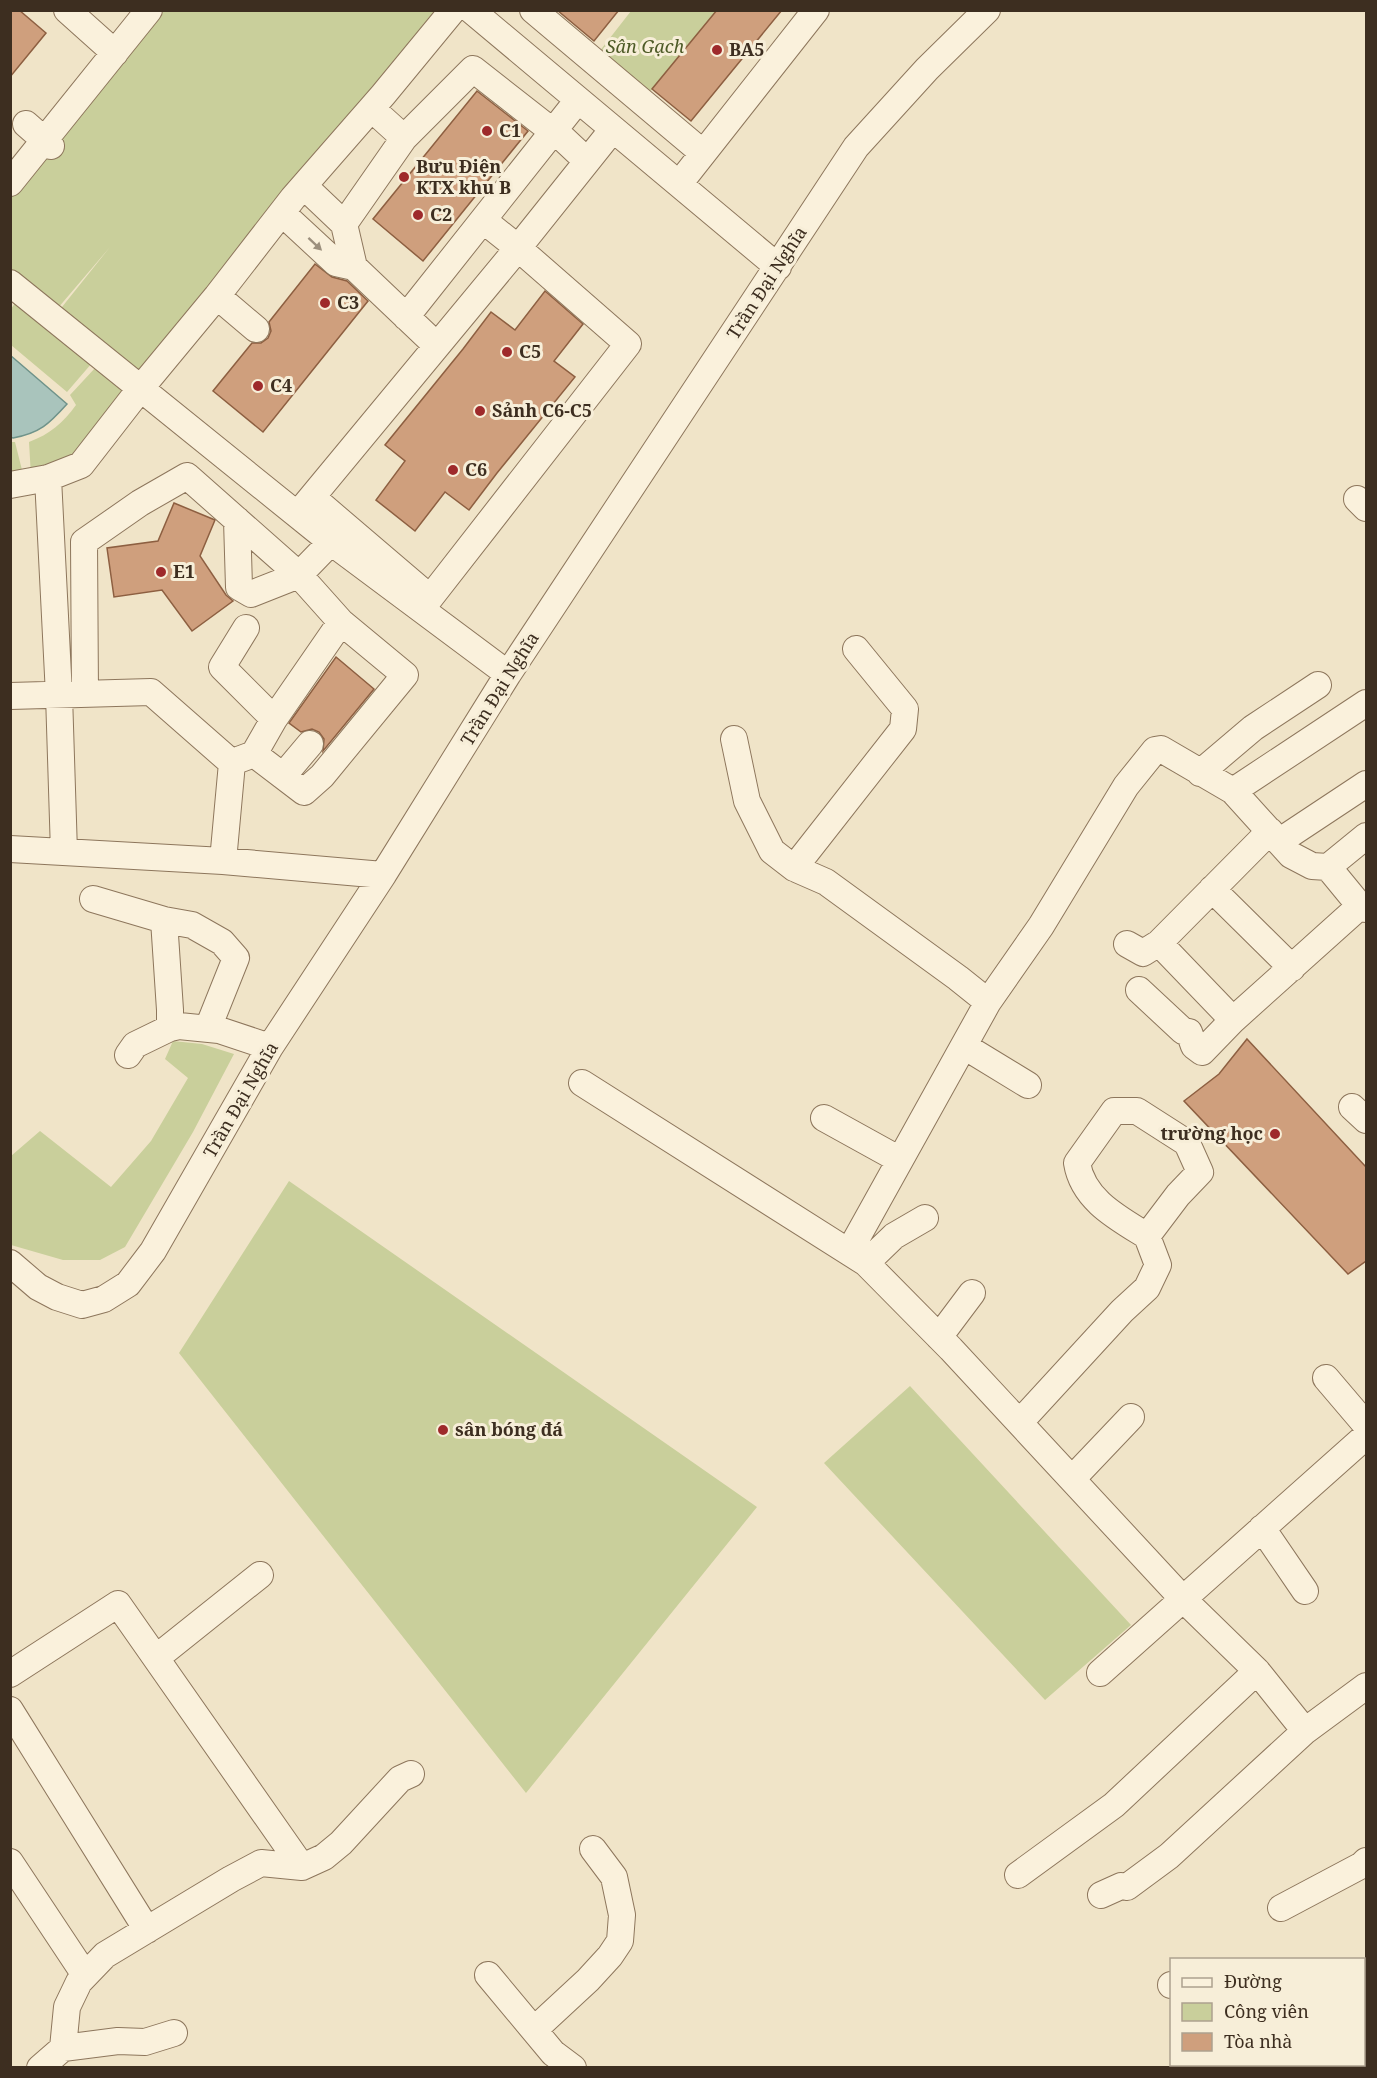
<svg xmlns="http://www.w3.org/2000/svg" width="1377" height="2078" font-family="'Noto Serif',serif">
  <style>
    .green { fill: #c9cf9b }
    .water { fill: #a9c4bc; stroke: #6f938a; stroke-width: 1.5 }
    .building { fill: #cf9f7d; stroke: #8d5f41; stroke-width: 1.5 }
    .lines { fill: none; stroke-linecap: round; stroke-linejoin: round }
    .minor-casing { stroke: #8d765c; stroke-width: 28 }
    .minor { stroke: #faf1dc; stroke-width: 26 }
    .oneway { fill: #9c907e }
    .poi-dot { fill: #9e2a2b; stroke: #f7eed8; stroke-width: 2 }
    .labels { text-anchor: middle; stroke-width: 6; stroke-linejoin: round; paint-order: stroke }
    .park-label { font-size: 18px; font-style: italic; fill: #4d5a26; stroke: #f7eed8 }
    .poi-label { font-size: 18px; font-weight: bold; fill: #3d2e20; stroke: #f7eed8; text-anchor: start }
    .street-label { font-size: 18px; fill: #3d2e20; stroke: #f7eed8 }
  </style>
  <rect width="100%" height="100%" fill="#f0e4c8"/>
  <path class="green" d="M 157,11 L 454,11 L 140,389 L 54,317 L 110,247 L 52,315 L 11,282 L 10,196 Z
    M 631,11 L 719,11 L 649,93 L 599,52 Z
    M 16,302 L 92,363 L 67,392 L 11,345 L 10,310 Z
    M 96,367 L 130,395 L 73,465 L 31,476 L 29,442 C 50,434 63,423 76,405 L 70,395 Z
    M 11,442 L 15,442 L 25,482 L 11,480 Z
    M 173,1041 L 202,1044 L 234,1054 L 193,1132 L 125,1247 L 100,1260 L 63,1260 L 11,1245 L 11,1156 L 40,1131 L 111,1187 L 151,1141 L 188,1078 L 165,1059 Z
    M 289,1181 L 757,1507 L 526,1793 L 179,1353 Z
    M 910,1386 L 1131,1625 L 1045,1700 L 824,1463 Z"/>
  <path class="water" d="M 10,355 L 67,404 C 49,424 40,433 13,438 L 10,437 Z"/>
  <path class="building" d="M 10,10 L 19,10 L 46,33 L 10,77 Z
    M 557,10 L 619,10 L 594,41 Z
    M 717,10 L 782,10 L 691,121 L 652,89 Z
    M 477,91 L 528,131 L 423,261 L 373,219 Z
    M 315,264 L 332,277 L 347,281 L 368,301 L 263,432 L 213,391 L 252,343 L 261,343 L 268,338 L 271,331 L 269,322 Z
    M 545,291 L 583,324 L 554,361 L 575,377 L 497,473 L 469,510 L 445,492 L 415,531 L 376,500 L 405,461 L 385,445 L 463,349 L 491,312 L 515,330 Z
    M 174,503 L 215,520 L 200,556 L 226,595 L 233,601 L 192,631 L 162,590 L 114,597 L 107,548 L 158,541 Z
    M 336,657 L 374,689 L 323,751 L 324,739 L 319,732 L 312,729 L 301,732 L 289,723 Z
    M 1247,1039 L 1366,1167 L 1366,1261 L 1348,1274 L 1184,1101 L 1219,1074 Z"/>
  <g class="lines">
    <g class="minor-casing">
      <path id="minor" d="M 67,10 L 115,53
        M 471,10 L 778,267
        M 533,10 L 703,153
        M 372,109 L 404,138
        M 26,124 L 51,146
        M 10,183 L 149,10
        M 679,184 L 816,10
        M 304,186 L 344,224 L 354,267
        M 282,213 L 336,263 L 354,267 L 436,345
        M 344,224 L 404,138 L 473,69 L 547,127 L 554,130 L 587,161
        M 10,283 L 331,542 L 508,674
        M 217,296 L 256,329
        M 406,317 L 578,100
        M 48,478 L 59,695 L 64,852
        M 10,485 L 48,478 L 81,465 L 140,389 L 217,296 L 293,198 L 383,95 L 453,10
        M 313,498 L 430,598 L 628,344 L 518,248 L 483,220
        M 1357,499 L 1366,508
        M 302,509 L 518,248 L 613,129
        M 246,628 L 222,667 L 274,719
        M 85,694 L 84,542 L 140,503 L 187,476 L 299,575 L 251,594 L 239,587 L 237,520
        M 10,696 L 151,692 L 232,763
        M 734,739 L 747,801 L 772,851 L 794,868 L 826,882 L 958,978 L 988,1002
        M 254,754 L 304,792 L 322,776 L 405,675 L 341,622 L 299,575 L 331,542
        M 238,760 L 254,754 L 274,719 L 341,622
        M 1200,773 L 1253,728 L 1318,685
        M 283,776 L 310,744
        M 1233,791 L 1366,703
        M 1280,841 L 1366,784
        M 10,849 L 223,861 L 383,875
        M 223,861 L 232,763
        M 1328,867 L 1366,836
        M 794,868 L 903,729 L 905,709 L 856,649
        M 1212,889 L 1292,968
        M 93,899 L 164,920 L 192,925 L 222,942 L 236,958 L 208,1028
        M 164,920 L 170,1010 L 170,1028
        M 1127,944 L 1143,953 L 1159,943 L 1270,831
        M 1139,990 L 1183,1031 L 1189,1032 L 1194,1046 L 1202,1052 L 1233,1020 L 1159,943
        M 1233,1020 L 1360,906
        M 964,1046 L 1028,1085
        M 128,1055 L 135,1045 L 170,1028 L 179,1026 L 219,1030 L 270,1047
        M 582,1083 L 866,1263 L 951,1349 L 1182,1598 L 1257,1671 L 1305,1731 L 1366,1686
        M 1352,1107 L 1366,1120
        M 824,1118 L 900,1160
        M 849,1252 L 988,1002 L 1041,926 L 1126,786 L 1155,750 L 1161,749 L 1233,791 L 1291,855 L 1312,866 L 1328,867 L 1360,906 L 1366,909
        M 10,1263 L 38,1287 L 57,1297 L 82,1305 L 104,1299 L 128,1284 L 153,1251 L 270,1047 L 383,875 L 508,674 L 856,147 L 927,69 L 987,10
        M 866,1263 L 894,1236 L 925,1218
        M 939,1337 L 972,1293
        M 1326,1378 L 1366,1425
        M 1020,1422 L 1122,1311 L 1147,1288 L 1158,1265 L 1147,1236 L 1178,1195 L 1200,1172 L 1187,1143 L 1137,1111 L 1114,1111 L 1077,1163 C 1083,1200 1118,1218 1147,1236
        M 1072,1479 L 1131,1417
        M 1262,1528 L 1305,1591
        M 156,1658 L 260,1575
        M 1100,1673 L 1366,1436
        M 10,1674 L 118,1604 L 302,1867
        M 10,1710 L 147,1930
        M 10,1862 L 85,1975
        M 1018,1875 L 1114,1805 L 1257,1671
        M 1101,1895 L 1121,1886 L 1127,1887 L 1169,1856 L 1305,1731
        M 1281,1908 L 1362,1865 L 1366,1861
        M 488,1975 L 553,2053 L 573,2068
        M 1171,1985 L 1172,1985
        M 534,2030 L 588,1980 L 610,1956 L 620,1941 L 622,1915 L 614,1877 L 593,1849
        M 63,2048 L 67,2007 L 79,1982 L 105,1955 L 231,1879 L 261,1863 L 302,1867 L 324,1857 L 341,1843 L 400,1779 L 411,1774
        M 1278,2064 L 1282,2068
        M 40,2068 L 63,2048 L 118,2041 L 145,2042 L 174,2033"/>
    </g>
    <use href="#minor" class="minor"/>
  </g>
  <defs><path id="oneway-solid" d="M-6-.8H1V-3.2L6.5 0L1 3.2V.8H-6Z" transform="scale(1.5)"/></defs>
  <use class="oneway" href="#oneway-solid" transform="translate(315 244) rotate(43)"/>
  <g class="poi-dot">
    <circle cx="717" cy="50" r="6"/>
    <circle cx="487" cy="131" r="6"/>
    <circle cx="404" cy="177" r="6"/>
    <circle cx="418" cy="215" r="6"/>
    <circle cx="325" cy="303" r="6"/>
    <circle cx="507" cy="352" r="6"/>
    <circle cx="258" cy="386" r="6"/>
    <circle cx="480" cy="411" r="6"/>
    <circle cx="453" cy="470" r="6"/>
    <circle cx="161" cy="572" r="6"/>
    <circle cx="1275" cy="1134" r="6"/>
    <circle cx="443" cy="1430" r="6"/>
  </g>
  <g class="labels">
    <g class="park-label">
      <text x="645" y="53">Sân Gạch</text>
    </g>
    <g class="poi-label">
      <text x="729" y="56">BA5</text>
      <text x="499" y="137">C1</text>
      <text x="416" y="173">Bưu Điện<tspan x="416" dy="21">KTX khu B</tspan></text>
      <text x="430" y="221">C2</text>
      <text x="337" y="309">C3</text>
      <text x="519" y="358">C5</text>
      <text x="270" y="392">C4</text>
      <text x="492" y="417">Sảnh C6-C5</text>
      <text x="465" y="476">C6</text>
      <text x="173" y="578">E1</text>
      <text x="1263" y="1140" text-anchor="end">trường học</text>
      <text x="455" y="1436">sân bóng đá</text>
    </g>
    <g class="street-label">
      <text transform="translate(767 283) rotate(-57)" y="6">Trần Đại Nghĩa</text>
      <text transform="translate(500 689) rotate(-58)" y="6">Trần Đại Nghĩa</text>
      <text transform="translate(241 1100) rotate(-60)" y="6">Trần Đại Nghĩa</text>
    </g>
  </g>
  <rect width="1377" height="2078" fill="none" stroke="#3d2e20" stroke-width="24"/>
  <rect x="1170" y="1958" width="195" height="108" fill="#f7eed8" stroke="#ada18e" stroke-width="1.5"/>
  <rect x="1182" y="1978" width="30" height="9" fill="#faf1dc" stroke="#ada18e" stroke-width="1.5"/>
  <text x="1224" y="1988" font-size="18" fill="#3d2e20">Đường</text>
  <rect x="1182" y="2003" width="30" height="18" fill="#c9cf9b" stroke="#ada18e" stroke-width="1.5"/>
  <text x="1224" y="2018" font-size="18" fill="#3d2e20">Công viên</text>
  <rect x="1182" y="2033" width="30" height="18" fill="#cf9f7d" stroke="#ada18e" stroke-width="1.5"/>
  <text x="1224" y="2048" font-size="18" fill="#3d2e20">Tòa nhà</text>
</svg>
